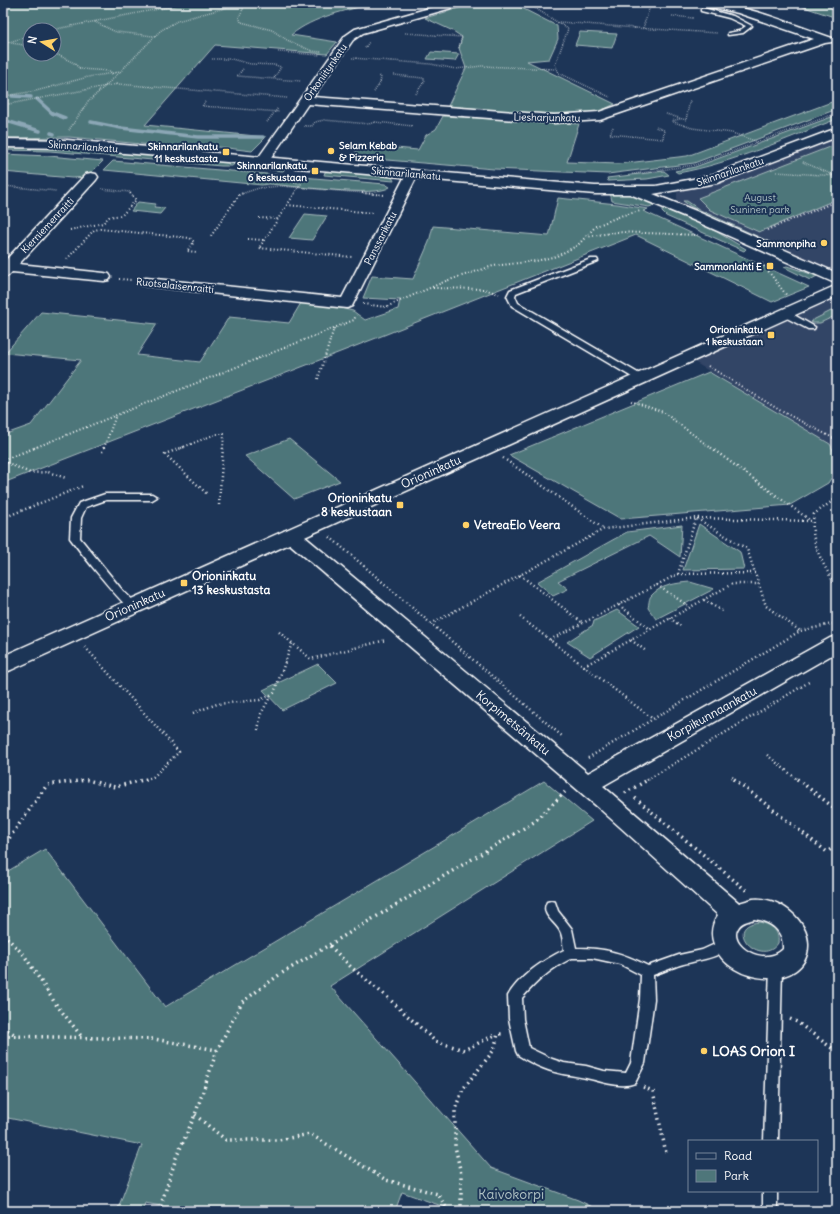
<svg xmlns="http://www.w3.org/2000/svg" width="840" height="1214" font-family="Delius,sans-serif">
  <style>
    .built { fill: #346 }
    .green { fill: #4e767a; stroke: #a6babc; fill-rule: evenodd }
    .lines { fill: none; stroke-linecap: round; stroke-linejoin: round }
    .stream { stroke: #8ca7b6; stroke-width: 3.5 }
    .service-casing { stroke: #fff; stroke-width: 3 }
    .minor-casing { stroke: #fff; stroke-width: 3 }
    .secondary-casing { stroke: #fff; stroke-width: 3 }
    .path-far3 { stroke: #fff; stroke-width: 1.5; stroke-dasharray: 0.5 1.5; stroke-linecap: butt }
    .path-far2 { stroke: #fff; stroke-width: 2; stroke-dasharray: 1 2.5; stroke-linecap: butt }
    .path-far1 { stroke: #fff; stroke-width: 2.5; stroke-dasharray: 1 3; stroke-linecap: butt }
    .path { stroke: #fff; stroke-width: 3.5; stroke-dasharray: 1.5 4; stroke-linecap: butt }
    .service { fill: #1d3557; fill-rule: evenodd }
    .minor { fill: #1d3557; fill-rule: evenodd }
    .secondary { fill: #1d3557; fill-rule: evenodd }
    .poi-dot { fill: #ffd166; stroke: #1d3557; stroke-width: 1.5 }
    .labels { text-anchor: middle; stroke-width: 4; stroke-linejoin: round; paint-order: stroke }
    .far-street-label { font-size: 10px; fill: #fff; stroke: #1d3557 }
    .far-poi-label { font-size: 10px; font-weight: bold; fill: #fff; stroke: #1d3557; text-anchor: end }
    .far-park-label { font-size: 10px; fill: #afc1c3; stroke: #1d3557 }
    .street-label { font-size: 12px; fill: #fff; stroke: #1d3557 }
    .poi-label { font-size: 12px; font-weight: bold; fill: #fff; stroke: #1d3557; text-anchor: start }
    .near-poi-label { font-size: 14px; font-weight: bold; fill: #fff; stroke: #1d3557; text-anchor: start }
    .near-park-label { font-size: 14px; fill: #afc1c3; stroke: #1d3557 }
  </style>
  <rect width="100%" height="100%" fill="#1d3557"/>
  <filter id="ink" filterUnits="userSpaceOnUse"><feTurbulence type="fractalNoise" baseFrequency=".025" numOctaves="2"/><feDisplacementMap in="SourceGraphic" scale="8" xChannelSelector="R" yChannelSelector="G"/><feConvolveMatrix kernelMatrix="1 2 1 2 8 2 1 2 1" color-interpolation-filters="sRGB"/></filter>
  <g filter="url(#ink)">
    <path class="built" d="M 837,132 L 837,279 L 691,214 L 677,201 L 677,193 L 681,189 Z
      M 837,290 L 837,458 L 830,444 L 686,357 Z"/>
    <path class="green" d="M 3,3 L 374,3 C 346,11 314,16 291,35 L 337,42 L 327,54 L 215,45 L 145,125 L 266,137 L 252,151 L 219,147 L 193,149 L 69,137 L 3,138 ZM 30,30 L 54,30 L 54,54 L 30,54 Z
      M 476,3 L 512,3 L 557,26 L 558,39 L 549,59 L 527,61 L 615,104 L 596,113 L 575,115 L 526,113 L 448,106 L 466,68 L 459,48 L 462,37 L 453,31 L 425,18 Z
      M 792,3 L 837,3 L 837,18 Z
      M 580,32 L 617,34 L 612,48 L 575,45 Z
      M 431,52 L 459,54 L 455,61 L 427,59 Z
      M 837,100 L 837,109 L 694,163 L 608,174 L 494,169 L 351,157 L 362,145 L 418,150 L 426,135 L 436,129 L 443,116 L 579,124 L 567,162 L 618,164 L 687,156 Z
      M 837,115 L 837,119 C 785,139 733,163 678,173 L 675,171 L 695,167 Z
      M 837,144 L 837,199 L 759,232 L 710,210 L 698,198 Z
      M 3,145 L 59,147 L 237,162 L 232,166 L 221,166 L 50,151 L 3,150 Z
      M 3,154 L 49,156 L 103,161 L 87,177 L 72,178 L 3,172 Z
      M 113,161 L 385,184 L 390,187 C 377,198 289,185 268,184 L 262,185 L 104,170 Z
      M 243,163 L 285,169 L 283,171 L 241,167 Z
      M 337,171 L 385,175 L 392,177 L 394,181 L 324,175 L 325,172 Z
      M 664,171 L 669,175 L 647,179 L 608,181 L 607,178 Z
      M 610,192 L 631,194 L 658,204 L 649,207 L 612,201 Z
      M 558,198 L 617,204 L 648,209 L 643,211 L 809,287 L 772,302 L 636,235 L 384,335 L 3,483 L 3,435 L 31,425 L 81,360 L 5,353 L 41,312 L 157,324 L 137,355 L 200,362 L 229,317 L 289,323 L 301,303 L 331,306 L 353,311 L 365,320 L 398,309 L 400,300 L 363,298 L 372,276 L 413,279 L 429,242 L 433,226 L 549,236 Z
      M 683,201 L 687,201 L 700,210 L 774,244 L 740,231 L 690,206 Z
      M 138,202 L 156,204 L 154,207 L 165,208 L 160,214 L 131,211 Z
      M 662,209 L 665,209 L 717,232 L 746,249 L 744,251 L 666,216 L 662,212 Z
      M 305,214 L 327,216 L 312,240 L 289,238 Z
      M 787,266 L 817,276 L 810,280 L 784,267 Z
      M 837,308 L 837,315 L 820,323 L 812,323 L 811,321 Z
      M 709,372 L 830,444 L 837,458 L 837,469 L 828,483 L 790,505 L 621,519 L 509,455 Z
      M 289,439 L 340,481 L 294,499 L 245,456 Z
      M 699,524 L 740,552 L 744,569 L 683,570 Z
      M 682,525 L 680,557 L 649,536 L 558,581 L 568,589 L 553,596 L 537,582 L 627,532 Z
      M 690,582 L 714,589 L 656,619 L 648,608 C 649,604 649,598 651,596 C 660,585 677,583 690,582 Z
      M 617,610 L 639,626 L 590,657 L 567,642 L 593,625 L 594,621 Z
      M 318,664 L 337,683 L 282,710 L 263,690 Z
      M 544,781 L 592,821 L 330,986 L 491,1168 L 578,1200 L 601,1211 L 456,1211 L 402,1192 L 395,1211 L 189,1211 L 145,1203 L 142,1211 L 117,1211 L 142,1145 L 3,1117 L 3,874 L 45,849 L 165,1007 Z
      M 759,922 C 770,924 780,930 778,943 C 761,969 721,926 759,922 Z"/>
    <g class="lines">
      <path class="stream" d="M 3,95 L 6,95
        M 12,96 L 31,97
        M 37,99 L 52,113 L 65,118
        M 3,120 L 40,131
        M 91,122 L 121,128 L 198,137 L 263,137
        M 51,133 L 54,134"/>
      <g class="service-casing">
        <path id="service" d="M 703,8 L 733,16 L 752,26 L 743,33 L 728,35 L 728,33 L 739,31 L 746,26 L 729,18 L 701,11 L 701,9 Z
          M 591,259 L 597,259 L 598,261 L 516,293 L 515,296 L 518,303 L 643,376 L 643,380 L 637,380 L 512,306 L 507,296 L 510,290 Z
          M 781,311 L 787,311 L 815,327 L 814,329 L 808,329 L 781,315 Z
          M 105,494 L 152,494 L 157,497 L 152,500 L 106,500 L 86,507 L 81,518 L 80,538 L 123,591 L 137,604 L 138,606 L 137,608 C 134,609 133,610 131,609 C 122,605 78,549 70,538 L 71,518 L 79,503 Z
          M 551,901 L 555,902 L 558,911 L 572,929 L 576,948 C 605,948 623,953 648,966 L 679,955 L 702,950 L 726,939 L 731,940 L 732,944 C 726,957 694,961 680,965 C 671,968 662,972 653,975 L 654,999 L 645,1063 L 635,1083 C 620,1089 601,1081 586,1078 C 571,1075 557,1074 543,1068 C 535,1065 526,1060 518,1055 L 516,1051 L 509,1019 L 508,996 C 518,977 545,959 564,950 C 563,945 563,936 560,931 C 555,921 540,915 547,902 ZM 572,958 L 592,958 L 620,964 L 641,975 L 640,999 L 631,1063 L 626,1073 L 604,1071 L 586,1066 L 564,1063 L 552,1059 L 529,1048 L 523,1019 L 522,998 C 538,980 550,969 572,958 Z
          M 776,962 L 781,963 L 782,967 L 778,1141 L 764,1141 L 770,967 L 771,963 Z
          M 763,1191 L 777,1191 L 777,1211 L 763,1211 Z"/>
      </g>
      <g class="minor-casing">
        <path id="minor" d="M 447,3 L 463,3 L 462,5 L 363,33 L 353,40 L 313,97 L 554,115 L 599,112 L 814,39 L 738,13 L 702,5 L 701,3 C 746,3 790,24 832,38 L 833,40 L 832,42 L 825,43 L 600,120 L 554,123 L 308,104 L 267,164 L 257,164 L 256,161 L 345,36 L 355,29 Z
          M 412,170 L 417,171 L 418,174 L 352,306 L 347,308 L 146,286 L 141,285 L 139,282 L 141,279 L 146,278 L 342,298 L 406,174 L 407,171 Z
          M 91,173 L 96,174 L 98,177 L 96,180 L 19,264 L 104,273 L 109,274 L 111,277 L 109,280 L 104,281 L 12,272 L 8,276 L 3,277 L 3,263 L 86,174 Z
          M 291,529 L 298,531 L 588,773 L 830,638 L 837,636 L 837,652 L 603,786 L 739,903 C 743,902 749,900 753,899 C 778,896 809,920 808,946 C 807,991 728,987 714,944 C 710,933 712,924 718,915 L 600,809 L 284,539 L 282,535 L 284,531 ZM 754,919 C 771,921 784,931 783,949 C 764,968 727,945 738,928 C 741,922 748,921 754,919 Z"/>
      </g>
      <g class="secondary-casing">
        <path id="secondary" d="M 837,128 L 837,137 L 717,183 L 653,194 L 696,211 L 837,273 L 837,284 L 686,217 L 630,194 L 595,194 L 67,148 L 3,147 L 3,139 L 67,140 L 595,186 L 656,186 L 709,176 Z
          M 837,285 L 837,296 L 11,670 L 3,673 L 3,656 Z"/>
      </g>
      <path class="path-far3" d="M 527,3 L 568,29 L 555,65 L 559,73 L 610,97
        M 238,5 L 243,9 L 239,17 L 241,22 L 272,30 L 287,40 L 312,51 L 322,52
        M 672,16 L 693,18
        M 95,22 L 116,32 L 154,36
        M 559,22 L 636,28
        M 634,28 L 717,33
        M 643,28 L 651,3
        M 51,30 L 189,3
        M 405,33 L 462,37 L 459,48
        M 11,43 L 30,46
        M 3,46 L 9,42 L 30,36
        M 365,48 L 369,42
        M 278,52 L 320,55
        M 54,53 L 74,63 L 80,69 L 110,71 L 112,74
        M 352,58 L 431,64 L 456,69 L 481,66 L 556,69
        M 212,59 L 231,59 L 251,64 L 275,65 L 281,67 L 274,78
        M 243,69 L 237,76 L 301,81
        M 394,75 L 423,78 L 425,80 L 416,94
        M 374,92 L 380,83 L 381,77 L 379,76
        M 3,96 L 36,91 L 88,77 L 120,72 L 160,31 L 177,21 L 243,3
        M 205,102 L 202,106 L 279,112
        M 3,105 L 118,84 L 288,98
        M 666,114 L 686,120 L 690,100
        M 680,119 L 671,121 L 692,128 L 732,133 L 758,142
        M 267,122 L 278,108
        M 304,126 L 312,126 L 315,122 L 324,120 L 369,124 L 375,122 L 413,126
        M 613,127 L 610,134 L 663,139 L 664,130 L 655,127
        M 69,130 L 87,103 L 120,72
        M 803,162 L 833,175
        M 776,172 L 837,176
        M 632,174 L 695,165 L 837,113
        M 3,186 L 56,191
        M 101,189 L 129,192 L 131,194
        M 241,194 L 259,188 L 280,186 L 375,194
        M 294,194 L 301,184 L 295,183 L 298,179 L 296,179"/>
      <path class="path-far2" d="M 295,193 L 259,248 L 352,257
        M 362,193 L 385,195
        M 287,205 L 374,213
        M 259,218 L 278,219
        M 70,230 L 103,223 L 109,217 L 122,215 L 136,200 L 130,193
        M 767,230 L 837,201
        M 211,236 L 239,195 L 243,193
        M 586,237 L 617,232 L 698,235
        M 248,239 L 264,240
        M 67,259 L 94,230 L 100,229 L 190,238 L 194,242 L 187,251 L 197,252
        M 762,263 L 787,296
        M 119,279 L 132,280
        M 433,288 L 484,289 L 499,294
        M 363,304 L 386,307 L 446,281 L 493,266 L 536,261 L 557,256 L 578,245 L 596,226 L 623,215 L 641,211
        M 708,366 L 781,411 L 837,440
        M 318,379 L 334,328
        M 631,401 L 663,412 L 711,448
        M 34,448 L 354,320 L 356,315
        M 104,448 L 116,415
        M 181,448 L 216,434 L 224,434 L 223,448"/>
      <path class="path-far1" d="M 184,447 L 165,454 L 208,495
        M 102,452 L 104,447
        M 503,458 L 604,529
        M 3,460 L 37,447
        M 3,461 L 30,473 L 48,472 L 66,478
        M 837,498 L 814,514 C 808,542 824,565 837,588
        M 219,505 L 223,447
        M 3,518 L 83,486
        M 330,537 L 563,737
        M 678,574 L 755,573 L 766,606 L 800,631
        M 520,575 L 583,623
        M 657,585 L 690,607
        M 704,600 L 722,611
        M 619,605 L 650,629
        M 520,617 L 653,719
        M 670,618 L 682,627
        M 431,624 L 604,529 L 696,518 L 811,521 L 710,447
        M 279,632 L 311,659 L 386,640
        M 550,640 L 678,574 L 696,518 L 747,549 L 755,573
        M 631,640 L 646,651
        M 85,647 L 179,752 L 153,777 L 143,780
        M 584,666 L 732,584 L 759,584
        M 193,713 L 217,704 L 260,700 L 274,693 L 292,643
        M 258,730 L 261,714 L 271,695
        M 767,755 L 798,780
        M 588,758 L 800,631 L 837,623
        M 732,777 L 735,780
        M 647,780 L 809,682"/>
      <path class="path" d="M 734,779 L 827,852 L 837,845
        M 797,779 L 837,810
        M 625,793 L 649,779
        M 635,798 L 747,891
        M 3,838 L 6,843
        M 3,847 L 47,785 L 87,780 L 115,787 L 147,779
        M 3,934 L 24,955 L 55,1003 L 82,1037
        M 330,946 L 352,968 L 387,997 L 435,1041 L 464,1050 L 497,1034
        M 790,1019 L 797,1022 L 837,1052
        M 3,1027 L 17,1036
        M 3,1036 L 154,1039 L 217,1050
        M 643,1087 L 653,1091 L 666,1153
        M 195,1115 L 226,1140 L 279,1140 L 310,1134 L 386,1180 L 438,1194 L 448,1211
        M 159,1211 L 176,1158 L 195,1115 L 217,1050 L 242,1002 L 279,975 L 534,822 L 565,792
        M 461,1211 L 461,1174 L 455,1146 L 455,1109 L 463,1089 L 494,1050 L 498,1034 L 502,1034"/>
      <use href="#service" class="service"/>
      <use href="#minor" class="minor"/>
      <use href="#secondary" class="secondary"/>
    </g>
  </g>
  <g class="poi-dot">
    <circle cx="331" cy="151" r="4"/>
    <rect x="222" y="148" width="8" height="8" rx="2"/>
    <rect x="311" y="167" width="8" height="8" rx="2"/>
    <circle cx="824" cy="243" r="4"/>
    <rect x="766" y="262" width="8" height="8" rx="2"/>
    <rect x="767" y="331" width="8" height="8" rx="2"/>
    <rect x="396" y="501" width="8" height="8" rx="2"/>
    <circle cx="466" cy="525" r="4"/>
    <rect x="180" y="579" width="8" height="8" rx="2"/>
    <circle cx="704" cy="1051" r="4"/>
  </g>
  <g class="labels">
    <g class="far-street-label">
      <text transform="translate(325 72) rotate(-55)" y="4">Orkoniitynkatu</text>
      <text transform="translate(547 117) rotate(1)" y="4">Liesharjunkatu</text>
      <text transform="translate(83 146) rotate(4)" y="4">Skinnarilankatu</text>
      <text transform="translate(730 171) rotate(-19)" y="4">Skinnarilankatu</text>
      <text transform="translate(406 173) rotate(5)" y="4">Skinnarilankatu</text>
      <text transform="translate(47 225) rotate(-47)" y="4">Kierniemenraitti</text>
      <text transform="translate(380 238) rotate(-63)" y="4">Panssarikatu</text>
      <text transform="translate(175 285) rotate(6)" y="4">Ruotsalaisenraitti</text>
    </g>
    <g class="far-poi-label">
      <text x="339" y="149" text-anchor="start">Selam Kebab<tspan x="339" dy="12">&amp; Pizzeria</tspan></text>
      <text x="218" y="150">Skinnarilankatu<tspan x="218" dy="12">11 keskustasta</tspan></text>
      <text x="307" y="169">Skinnarilankatu<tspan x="307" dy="12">6 keskustaan</tspan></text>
      <text x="816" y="247">Sammonpiha</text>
      <text x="762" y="270">Sammonlahti E</text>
      <text x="763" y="333">Orioninkatu<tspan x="763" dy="12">1 keskustaan</tspan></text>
    </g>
    <g class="far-park-label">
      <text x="760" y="201">August<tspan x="760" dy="12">Suninen park</tspan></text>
    </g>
    <g class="street-label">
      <text transform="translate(431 472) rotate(-24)" y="4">Orioninkatu</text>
      <text transform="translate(135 605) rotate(-24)" y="4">Orioninkatu</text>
      <text transform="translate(712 714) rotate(-29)" y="4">Korpikunnaankatu</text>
      <text transform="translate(513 723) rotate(40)" y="4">Korpimetsänkatu</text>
    </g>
    <g class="poi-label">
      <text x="392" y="502" text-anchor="end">Orioninkatu<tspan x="392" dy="14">8 keskustaan</tspan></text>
      <text x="474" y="529">VetreaElo Veera</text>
      <text x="192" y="580">Orioninkatu<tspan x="192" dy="14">13 keskustasta</tspan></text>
    </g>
    <g class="near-poi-label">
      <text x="712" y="1056">LOAS Orion I</text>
    </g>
    <g class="near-park-label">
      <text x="511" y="1199">Kaivokorpi</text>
    </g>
  </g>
  <rect width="840" height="1214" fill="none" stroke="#1d3557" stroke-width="16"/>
  <rect x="8" y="8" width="824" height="1198" fill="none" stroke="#fff" stroke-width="1.5" filter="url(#ink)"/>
  <rect x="688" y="1140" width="130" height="52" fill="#1d3557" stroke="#77869a"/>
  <rect x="696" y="1153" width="20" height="6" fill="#1d3557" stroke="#77869a"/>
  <text x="724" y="1160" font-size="12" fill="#ffffff">Road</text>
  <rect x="696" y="1170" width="20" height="12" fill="#4e767a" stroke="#77869a"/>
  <text x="724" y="1180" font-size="12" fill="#ffffff">Park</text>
  <g transform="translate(42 42) rotate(281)"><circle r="19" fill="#1d3557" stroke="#77869a"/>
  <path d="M0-3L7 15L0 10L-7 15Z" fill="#ffd166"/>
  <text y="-6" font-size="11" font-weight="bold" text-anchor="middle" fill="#ffffff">N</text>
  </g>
</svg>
